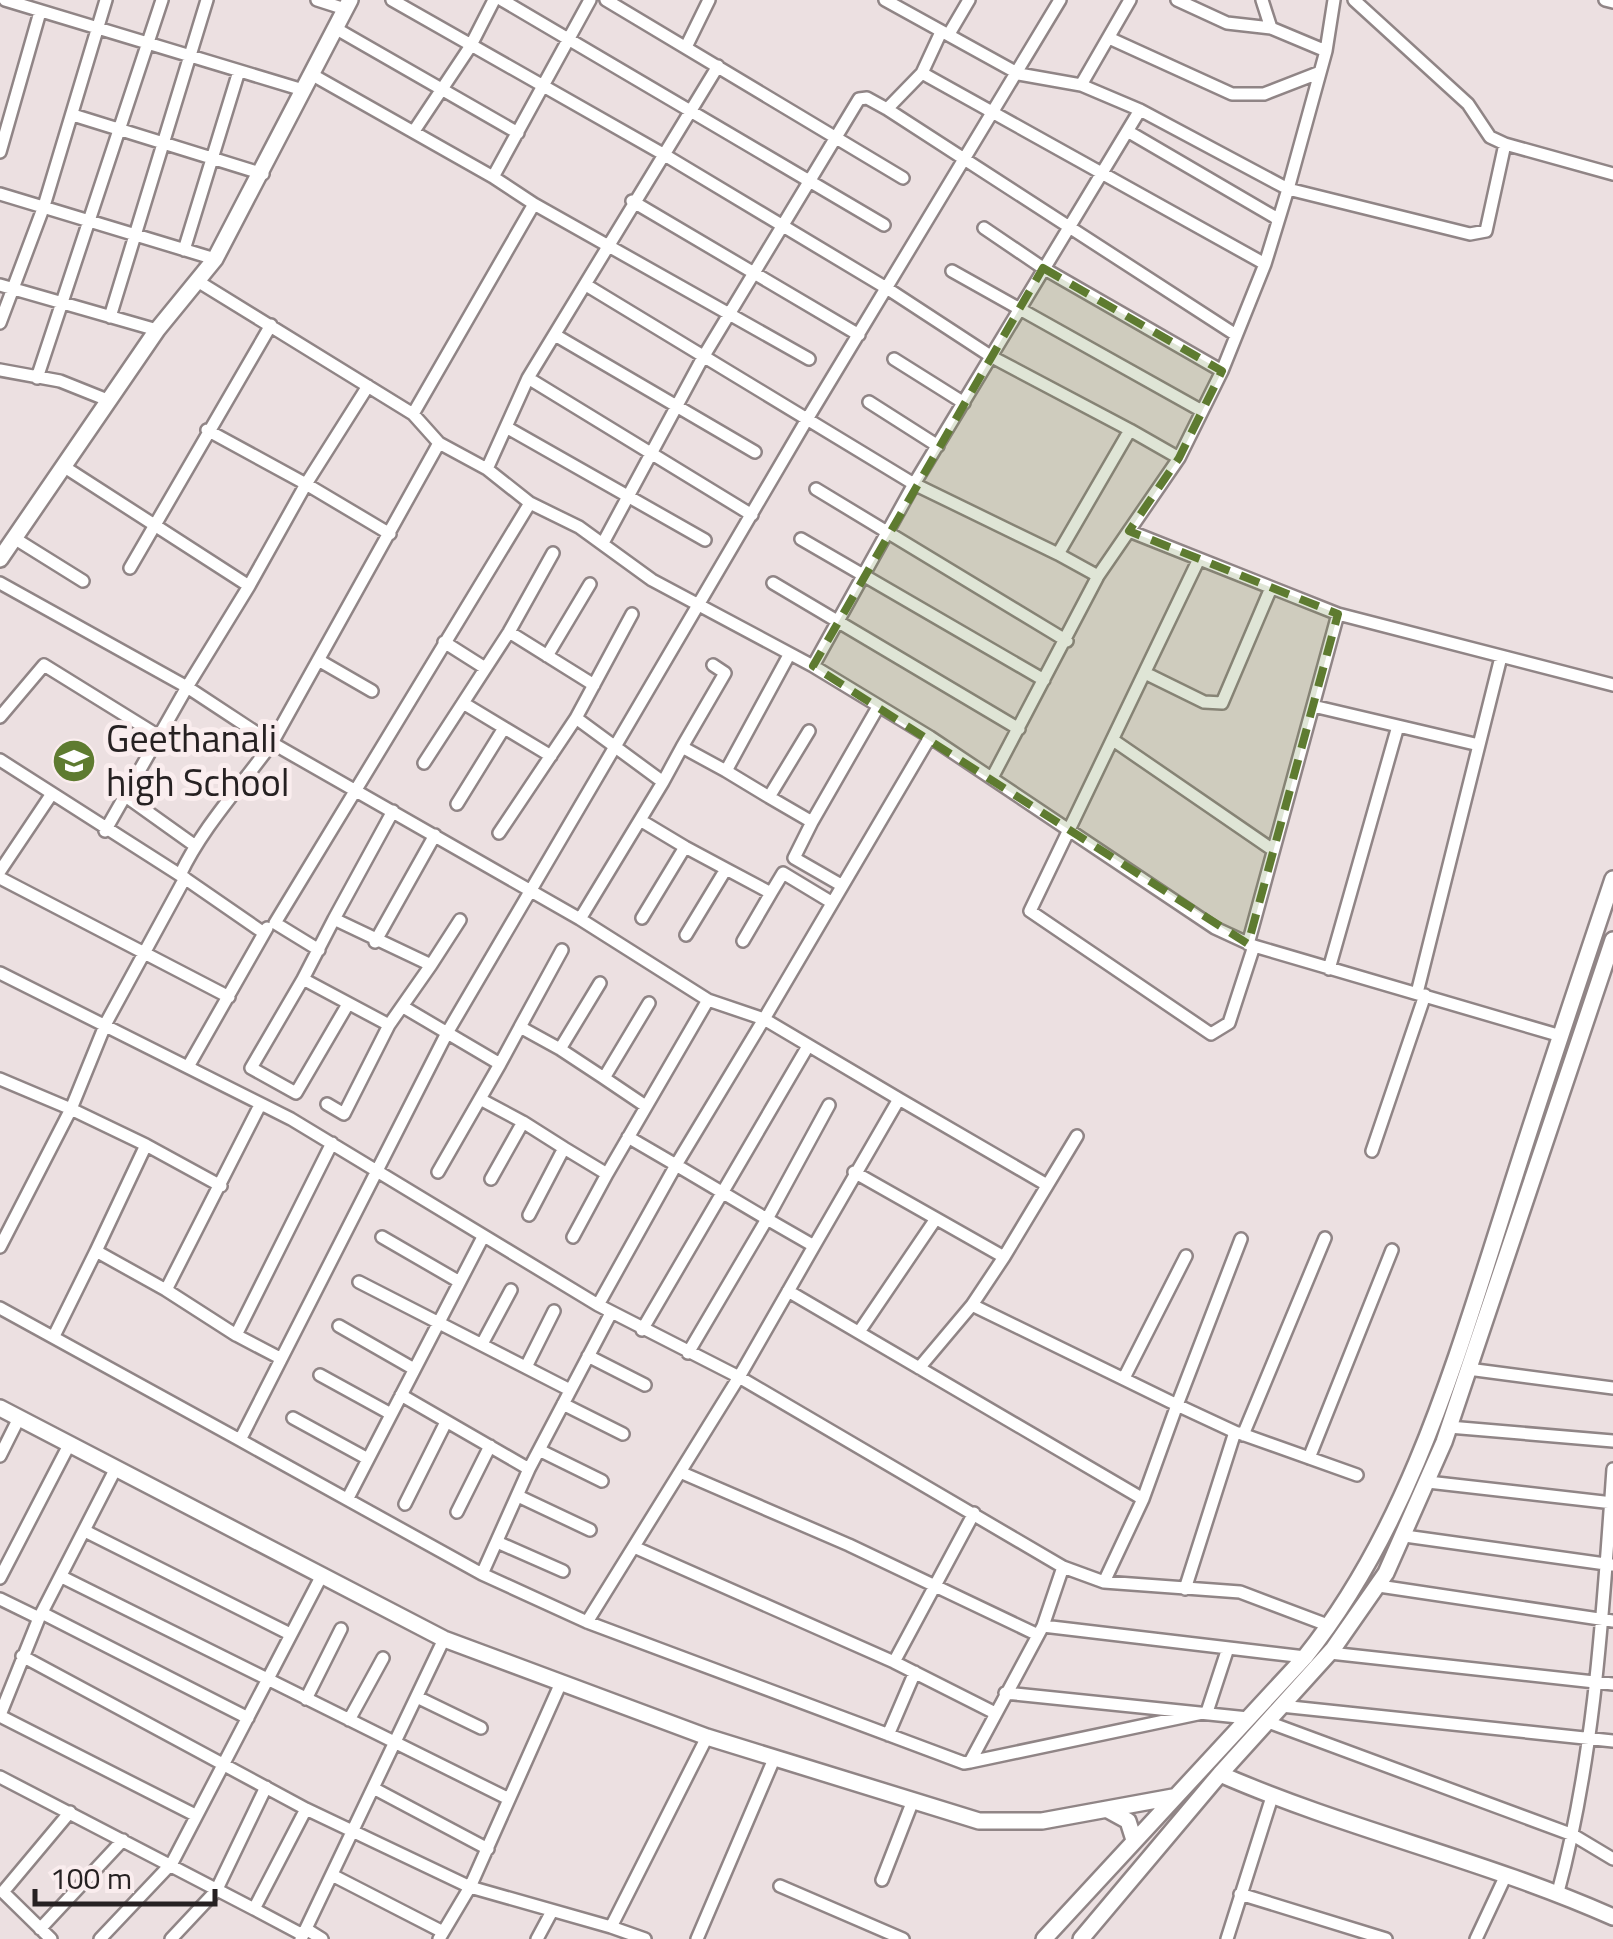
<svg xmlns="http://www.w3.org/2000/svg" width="1613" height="1939" font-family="'Titillium Web',sans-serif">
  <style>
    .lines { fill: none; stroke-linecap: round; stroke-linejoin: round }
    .street-casing { stroke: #908586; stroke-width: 16 }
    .secondary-casing { stroke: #908586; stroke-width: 20 }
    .street { stroke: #fff; stroke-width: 11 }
    .secondary { stroke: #fff; stroke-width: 15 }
    .marked { fill: #5e7b30; fill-opacity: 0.2; stroke: #5e7b30; stroke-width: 8; stroke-dasharray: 20 12; stroke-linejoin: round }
    .labels { text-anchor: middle; stroke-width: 10; stroke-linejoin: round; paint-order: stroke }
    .poi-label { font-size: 38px; fill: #262122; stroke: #faedee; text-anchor: start }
  </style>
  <rect width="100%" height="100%" fill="#ece0e1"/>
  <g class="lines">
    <g class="street-casing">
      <path id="street" d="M 5,0 L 303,90
        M 317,0 L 345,9
        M 392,0 L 663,154 L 888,289 L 992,357 L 1130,430 L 1058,554 L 914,484 L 586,285
        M 502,0 L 884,225
        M 606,0 L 903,178
        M 885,0 L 1019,74 L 1081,85 L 1140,110 L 1288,189 L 1470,234 L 1486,231 L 1505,144 L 1490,137 L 1468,104 L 1354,0
        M 1060,0 L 806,421 L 447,1033 L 240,1440 L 482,1574 L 587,1622 L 964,1763 L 970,1762 L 1043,1626 L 1063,1567 L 1104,1582 L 1240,1592 L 1330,1626
        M 1177,0 L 1227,23 L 1271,28 L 1326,51
        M 1262,0 L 1271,28
        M 1605,0 L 1613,2
        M 335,28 L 518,133
        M 941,32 L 922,73 L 887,109 L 1236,335
        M 949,34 L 969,0
        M 1109,38 L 1232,94 L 1264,94 L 1318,73
        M 686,47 L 709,0
        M 922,73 L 1265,264
        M 311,74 L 493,177
        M 1081,85 L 1130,0
        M 73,115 L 263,174
        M 414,131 L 470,47 L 494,0
        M 1129,132 L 1278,219
        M 1505,144 L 1613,174
        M 0,152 L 40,12
        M 0,194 L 215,259
        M 632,201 L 859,335
        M 534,204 L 809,359
        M 984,228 L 1043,268 L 1222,371
        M 184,250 L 239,71
        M 952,271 L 1202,411
        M 199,282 L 413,414 L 439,443 L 487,469 L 530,503 L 579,527 L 652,580 L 813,666 L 930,737 L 1215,928 L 1254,946 L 1561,1036
        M 0,285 L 157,330
        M 110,317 L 207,0
        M 0,323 L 44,206 L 106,0
        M 555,335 L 755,452
        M 894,359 L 964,403
        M 0,370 L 60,381 L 110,401
        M 37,378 L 162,0
        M 528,378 L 752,515
        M 869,402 L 938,446
        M 413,414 L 534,204 L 493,177 L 590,0
        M 506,427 L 705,540
        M 207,430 L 306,484 L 368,386
        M 1130,430 L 1179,458
        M 439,443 L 272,743 L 580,919 L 663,782
        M 487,469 L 528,378 L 718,66
        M 816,489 L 1067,641
        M 1129,531 L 1338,614 L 1613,685
        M 14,538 L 83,581
        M 801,539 L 1044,680
        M 603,543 L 702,359 L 859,99 L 867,98 L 887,109
        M 1058,554 L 1098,576
        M 1198,561 L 1030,911 L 1211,1034 L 1229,1023 L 1254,946
        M 130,568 L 271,325
        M 0,583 L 187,687 L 249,586 L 63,466
        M 773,583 L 1019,729
        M 249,586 L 306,484 L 390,534
        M 509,632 L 594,685
        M 444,642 L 485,668
        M 547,656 L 590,584
        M 320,661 L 372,691
        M 713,665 L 725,673 L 682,747 L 726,771
        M 813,666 L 914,484 L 1140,110
        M 1145,673 L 1204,702 L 1222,703 L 1271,588
        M 463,703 L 551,756
        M 1313,706 L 1479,745
        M 0,717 L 44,665 L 157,735
        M 576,718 L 663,782 L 682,747
        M 809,731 L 769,797 L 812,822 L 878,707
        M 1113,740 L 1273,850
        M 0,760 L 180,875
        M 424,763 L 509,632 L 553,553
        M 993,776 L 1098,576 L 1179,458 L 1222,371 L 1265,264 L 1288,189 L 1326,51 L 1334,0
        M 124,795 L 194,845
        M 769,797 L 726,771 L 789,655
        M 457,804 L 504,728
        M 640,820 L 685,847 L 642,918
        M 812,822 L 794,858 L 841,885
        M 105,831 L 187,687 L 272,743 C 241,786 202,828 180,875 L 261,931
        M 499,833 L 576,718 L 632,614
        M 685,847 L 726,869 L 686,935
        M 726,869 L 771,893 L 743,941
        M 0,871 L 51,795
        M 0,878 L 229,997
        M 771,893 L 783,873 L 831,902
        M 334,919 L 431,965 L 389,1025 L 303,979 Z
        M 334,919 L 393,811
        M 580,919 L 708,1000 L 764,1019 L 676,1165 L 767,1219 L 688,1353
        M 375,942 L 435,835
        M 1248,944 L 1338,614
        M 319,950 L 275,923 L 530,503
        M 431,965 L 460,920
        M 1329,969 L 1398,726
        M 0,973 L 291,1119 L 598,1305 L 676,1165 L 628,1137
        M 303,979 L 251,1068 L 296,1093 L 348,1004
        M 600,983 L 560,1049 L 604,1078
        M 1417,993 L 1501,657
        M 405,1008 L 500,1064 L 520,1027
        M 560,1049 L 520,1027 L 562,950
        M 189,1065 L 267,928
        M 0,1079 L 71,1109 L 106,1023 L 185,878
        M 480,1099 L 523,1122 L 491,1179
        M 899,1099 L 1047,1185
        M 327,1104 L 344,1114 L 389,1025
        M 644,1105 L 604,1078 L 649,1003
        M 829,1105 L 767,1219 L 814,1246 L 899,1099 L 764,1019 L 930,737
        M 523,1122 L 564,1148 L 529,1215
        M 564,1148 L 607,1174 L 573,1237
        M 1372,1151 L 1425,995
        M 438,1172 L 500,1064
        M 854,1172 L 1004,1257 L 972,1305
        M 607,1174 L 708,1000
        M 382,1237 L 458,1281
        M 0,1247 L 71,1109 L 146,1145
        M 96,1251 L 146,1145 L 221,1186
        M 1004,1257 L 1077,1136
        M 359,1282 L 570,1390
        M 166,1290 L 236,1335
        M 788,1291 L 1143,1499
        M 598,1305 L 739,1377 L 1063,1567
        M 0,1308 L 240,1440
        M 339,1326 L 414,1369
        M 642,1330 L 808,1046
        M 859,1332 L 935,1220
        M 54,1336 L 96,1251 L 166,1290 L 260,1105
        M 482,1344 L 511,1290
        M 588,1356 L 645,1385
        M 280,1358 L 236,1335 L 332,1143
        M 526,1367 L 554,1311
        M 919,1368 L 972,1305 L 1177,1405 L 1143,1499 L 1104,1582
        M 1468,1369 L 1613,1388
        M 320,1375 L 391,1414
        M 1124,1378 L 1186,1256
        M 401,1395 L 529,1469
        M 563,1404 L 623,1434
        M 293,1418 L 368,1459
        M 1449,1427 L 1613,1441
        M 1239,1433 L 1357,1475
        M 1243,1435 L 1325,1238
        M 539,1450 L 602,1481
        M 0,1456 L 19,1418
        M 1309,1458 L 1392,1250
        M 680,1472 L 849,1545 L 1038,1635
        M 1428,1482 L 1613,1503
        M 518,1496 L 590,1530
        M 348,1498 L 483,1237
        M 405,1504 L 446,1422
        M 457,1512 L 490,1446
        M 85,1531 L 290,1634
        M 1405,1536 L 1613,1565
        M 497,1542 L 563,1571
        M 634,1547 L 894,1662 L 995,1713
        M 482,1574 L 529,1469 L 611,1313
        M 62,1577 L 509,1799
        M 0,1578 L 69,1445
        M 1379,1586 L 1613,1621
        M 1185,1589 L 1235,1432 L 1177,1405 L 1241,1239
        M 0,1599 L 39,1618
        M 42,1613 L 248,1718
        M 587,1622 L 739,1377 L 814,1246
        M 1043,1626 L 1305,1657
        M 1330,1653 L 1613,1684
        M 22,1656 L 306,1809 L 470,1887 L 439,1939
        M 894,1662 L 974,1513
        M 560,1685 L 470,1887 L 611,1927
        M 1005,1693 L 1248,1718
        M 419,1698 L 481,1728
        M 306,1699 L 341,1629
        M 1281,1706 L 1613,1741
        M 0,1715 L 39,1618 L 115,1470
        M 0,1716 L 195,1815
        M 349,1720 L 383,1658
        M 1268,1722 L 1573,1835 L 1613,1859
        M 888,1735 L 915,1672
        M 970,1762 L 1207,1712 L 1228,1648
        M 0,1777 L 254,1909
        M 375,1789 L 488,1849
        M 332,1875 L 443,1932
        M 882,1880 L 912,1803
        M 780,1886 L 903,1939
        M 1558,1892 C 1595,1756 1603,1609 1613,1469
        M 1240,1894 L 1386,1939
        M 40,1929 L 123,1840
        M 306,1929 L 322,1939
        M 303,1935 L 254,1909 L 306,1809
        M 51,1939 L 3,1892 L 70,1812
        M 100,1939 L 172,1863 L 321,1577
        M 171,1939 L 216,1891 L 266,1787
        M 301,1939 L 444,1639
        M 537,1939 L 551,1913
        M 645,1939 L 611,1927 L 707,1737
        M 697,1939 L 774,1759
        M 1227,1939 L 1272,1797
        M 1476,1939 L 1506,1875"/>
    </g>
    <g class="secondary-casing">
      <path id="secondary" d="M 0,559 L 157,330 L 215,259 L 350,0
        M 0,1408 L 444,1639 L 707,1737 L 979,1821 L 1042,1821 L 1173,1797
        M 1220,1774 C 1348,1830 1485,1860 1613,1917
        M 1108,1810 L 1128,1821 L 1134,1840
        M 1044,1939 L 1305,1657 C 1408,1528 1454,1366 1504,1210 C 1539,1099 1576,989 1613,879
        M 1081,1939 L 1220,1774 L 1333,1649 L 1386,1573 L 1444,1442 L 1613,940"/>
    </g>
    <use href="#street" class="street"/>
    <use href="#secondary" class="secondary"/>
  </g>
  <path class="marked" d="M 1043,268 L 1222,371 L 1179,458 L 1129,531 L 1338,614 L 1248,944 L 813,666 Z"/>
  <defs>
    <g id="school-disc" transform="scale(2.25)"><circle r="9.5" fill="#5e7b30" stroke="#faedee"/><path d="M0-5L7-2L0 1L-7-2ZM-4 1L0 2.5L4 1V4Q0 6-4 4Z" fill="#fff"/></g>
  </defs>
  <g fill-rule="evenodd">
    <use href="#school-disc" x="74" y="761"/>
  </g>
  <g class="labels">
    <g class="poi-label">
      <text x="106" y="752">Geethanali<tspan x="106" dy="44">high School</tspan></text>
    </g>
  </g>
  <path d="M35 1889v15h180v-15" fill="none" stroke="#262122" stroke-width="5"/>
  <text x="50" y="1889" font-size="30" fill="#262122" stroke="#faedee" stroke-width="8" paint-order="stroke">100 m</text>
</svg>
